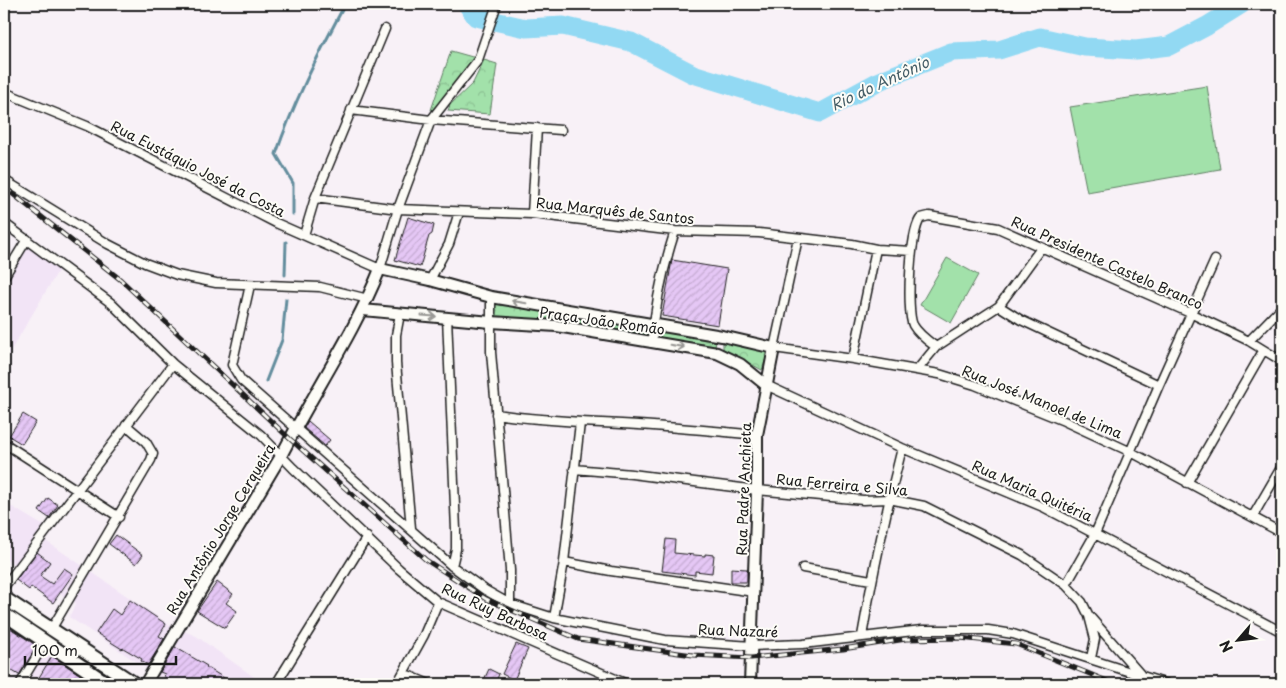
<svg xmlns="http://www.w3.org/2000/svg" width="1286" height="688" font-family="'Playpen Sans',sans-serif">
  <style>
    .built { fill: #f2e4f6 }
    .forest { fill: url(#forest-crowns); stroke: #5f7e63 }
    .garden { fill: #a2e1aa; stroke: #5f7e63 }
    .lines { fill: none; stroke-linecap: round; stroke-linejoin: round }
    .stream { stroke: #638d9d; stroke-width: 3 }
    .river { stroke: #92d9f3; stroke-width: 19 }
    .building { fill: url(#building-hatch); stroke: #1c1c1c }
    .minor-casing { stroke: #1c1c1c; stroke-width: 11 }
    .tertiary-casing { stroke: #1c1c1c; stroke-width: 14 }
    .primary-casing { stroke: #1c1c1c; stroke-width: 16 }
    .minor { stroke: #fdfcf7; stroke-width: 8 }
    .tertiary { stroke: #fdfcf7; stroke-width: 10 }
    .primary { stroke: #fdfcf7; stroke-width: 12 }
    .rail-casing { stroke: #1c1c1c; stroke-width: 5 }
    .rail { stroke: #fdfcf7; stroke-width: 3; stroke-dasharray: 9; stroke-linecap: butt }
    .oneway { stroke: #989794 }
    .labels { text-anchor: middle; stroke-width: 4; stroke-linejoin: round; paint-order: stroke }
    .street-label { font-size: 14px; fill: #1c1c1c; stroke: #fdfcf7 }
    .water-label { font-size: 15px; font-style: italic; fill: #455e67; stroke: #fdfcf7 }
  </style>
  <defs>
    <pattern id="forest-crowns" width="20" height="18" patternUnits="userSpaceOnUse" patternTransform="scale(1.25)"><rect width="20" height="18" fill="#a2e1aa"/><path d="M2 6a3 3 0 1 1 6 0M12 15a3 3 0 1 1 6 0" fill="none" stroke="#8bc092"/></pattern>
    <pattern id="building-hatch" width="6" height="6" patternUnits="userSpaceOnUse" patternTransform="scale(1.25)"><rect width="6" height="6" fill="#e5c7f5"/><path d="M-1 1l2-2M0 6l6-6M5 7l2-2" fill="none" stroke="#c4aad1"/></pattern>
  </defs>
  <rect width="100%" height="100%" fill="#f8f1f7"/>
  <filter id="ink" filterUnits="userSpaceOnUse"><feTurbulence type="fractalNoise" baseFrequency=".02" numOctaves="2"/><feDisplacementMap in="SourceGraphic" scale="10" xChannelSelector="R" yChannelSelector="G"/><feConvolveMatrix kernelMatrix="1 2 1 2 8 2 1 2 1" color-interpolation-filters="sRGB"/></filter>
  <g filter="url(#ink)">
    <path class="built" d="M 28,243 L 61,266 L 4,362 L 4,284 Z
      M 4,502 L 44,526 L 15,565 L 4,558 Z
      M 46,541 L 171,626 L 196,636 L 264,684 L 170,684 L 69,617 L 76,603 L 22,572 Z
      M 4,619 L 103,684 L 27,684 L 4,670 Z"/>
    <path class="forest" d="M 451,51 L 476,58 C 463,76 446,92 434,110 L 431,110 Z
      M 484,60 L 497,64 L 490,114 L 448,111 L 450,105 L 473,83 Z
      M 496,301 L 554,312 L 551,323 L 493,317 Z
      M 563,312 L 649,327 L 648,337 L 561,323 Z
      M 657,329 L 716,339 L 715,347 L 658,339 Z
      M 723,341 L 768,352 L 762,370 L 723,349 Z"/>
    <path class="garden" d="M 1207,86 L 1220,169 L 1087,192 L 1070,107 Z
      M 947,258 L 978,275 L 951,323 L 920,305 Z"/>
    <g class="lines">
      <path class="stream" d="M 293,214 L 293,183 L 276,154 C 293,104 317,57 342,10 L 344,4
        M 285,275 L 286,242
        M 266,381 L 282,340 L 286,299"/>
      <path class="river" d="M 467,4 L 476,17 L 526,28 L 563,26 L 631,42 L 693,74 L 820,113 L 879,81 L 951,52 L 999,50 L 1040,37 L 1085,47 L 1136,50 L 1169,46 L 1207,26 L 1242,4"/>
    </g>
    <path class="building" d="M 408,217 L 434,225 L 432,234 L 429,236 L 420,267 L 395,260 Z
      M 672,260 L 727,269 L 718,325 L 662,316 Z
      M 23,414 L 36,422 L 22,444 L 9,436 Z
      M 308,421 L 330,440 L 325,446 L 304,428 Z
      M 48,498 L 58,505 L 49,518 L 39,511 Z
      M 116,535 L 143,555 L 136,564 L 109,544 Z
      M 666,539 L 675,540 L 674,553 L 705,556 L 705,554 L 714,555 L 712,573 L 695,571 L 695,575 L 662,571 Z
      M 37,552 L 50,562 L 40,576 L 52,584 L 64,568 L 73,574 L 53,603 L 31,587 L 29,590 L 16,580 Z
      M 731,568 L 747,569 L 747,582 L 731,582 Z
      M 217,582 L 233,594 L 226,603 L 237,611 L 225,628 L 197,611 Z
      M 130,600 L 166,624 L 159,636 L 164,639 L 148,665 L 141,661 L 142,659 L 123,648 L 122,649 L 96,633 L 112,609 L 120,615 Z
      M 4,624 L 37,646 L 19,675 L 4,666 Z
      M 516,644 L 528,649 L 514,680 L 502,674 Z
      M 175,647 L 207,666 L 206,667 L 234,684 L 176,684 L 163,676 L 165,674 L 160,672 Z
      M 52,656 L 94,684 L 35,684 Z
      M 489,669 L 499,674 L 495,684 L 482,684 Z"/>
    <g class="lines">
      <g class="minor-casing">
        <path id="minor" d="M 4,92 L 87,126 L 276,223 L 380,269 L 398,209 L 431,120 L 478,60 L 497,4
          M 351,110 L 431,120 L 561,130
          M 4,180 L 108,244 L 145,263 L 177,275 L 216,283 L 320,287 L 368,299
          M 315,198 L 398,209 L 532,214 L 675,231 L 759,233 L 852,244 L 876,249 L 912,251
          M 532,214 L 537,128
          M 4,223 L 111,303 L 173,364 L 261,435 L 293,468 L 399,569 L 438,602 L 627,684
          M 304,235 L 315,198 L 385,29
          M 798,238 L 774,348 L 853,359 L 939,374 L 975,385 L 1064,421 L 1131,452 L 1282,533
          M 4,277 L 27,239
          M 430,280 L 449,244 L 459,212
          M 250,285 L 232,365 L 241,380 L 452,566 L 485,590 L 510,604 L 554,618 L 665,640 L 752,646 L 803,644 L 922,630 L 988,630 L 1013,634 L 1167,684
          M 491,297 L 491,352 L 510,570 L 510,604
          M 999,306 L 1021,320 L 1159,385
          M 400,314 L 396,335 L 396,363 L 411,528
          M 447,317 L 456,530 L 456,549 L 452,566
          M 1249,341 L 1282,307
          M 652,343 C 655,304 663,268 675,231
          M 936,347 C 928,341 918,334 913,325 C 906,311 910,229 921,218 L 929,216 L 998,228 L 1190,313 L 1249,341 L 1282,361
          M 853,359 L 876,249
          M 917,370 L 936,347 L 999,306 L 1041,248
          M 766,385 L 902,448 L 1043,507 L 1282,632
          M 496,414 C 552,423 608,422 665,427 C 696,429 726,432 757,435
          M 4,443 L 119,517
          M 574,469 L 632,474 L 757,490 L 863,500 L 889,499 L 924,506 L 1022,555 L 1066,585 L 1082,602 L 1089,616 L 1095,639 L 1091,658
          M 1187,483 L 1263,351
          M 1253,516 L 1282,466
          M 564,562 L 611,571 L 754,592
          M 803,568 L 871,580
          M 1066,585 L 1095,534 L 1159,385 L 1215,260
          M 4,587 L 173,364
          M 1090,617 L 1140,674
          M 554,618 L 564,562 L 580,423
          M 52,628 L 151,460 L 153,454 L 146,442 L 126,425
          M 862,636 C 873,573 886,511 902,448
          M 403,673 L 429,684
          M 20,684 L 46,641
          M 276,684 L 367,537
          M 397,684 L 424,635 L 438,602"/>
      </g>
      <g class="tertiary-casing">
        <path id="tertiary" d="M 363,310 L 491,322 L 557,326 L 717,353 L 740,364 L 766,385
          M 145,684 L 281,456 C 313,393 354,334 380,269 L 430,280 L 491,297 L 722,336 L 774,348 L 757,435 L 757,490 L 750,684"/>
      </g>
      <g class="primary-casing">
        <path id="primary" d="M 4,598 L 135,684
          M 4,614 L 108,684"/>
      </g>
      <use href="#minor" class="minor"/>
      <use href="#tertiary" class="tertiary"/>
      <use href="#primary" class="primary"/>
      <g class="rail-casing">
        <path id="rail" d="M 4,187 L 121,280 L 290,439 L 426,560 L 486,599 L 578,639 L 693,655 L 751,658 L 843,649 L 906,639 L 960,638 L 1016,644 L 1107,681 L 1111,684"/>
      </g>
      <use href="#rail" class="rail"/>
    </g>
    <defs><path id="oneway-shaft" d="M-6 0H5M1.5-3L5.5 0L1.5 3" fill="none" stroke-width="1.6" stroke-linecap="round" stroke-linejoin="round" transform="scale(1.25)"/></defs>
    <g class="oneway">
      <use href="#oneway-shaft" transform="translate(519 302) rotate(-170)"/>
      <use href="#oneway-shaft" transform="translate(429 316) rotate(4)"/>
      <use href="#oneway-shaft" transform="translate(677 346) rotate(9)"/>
    </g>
  </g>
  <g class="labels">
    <g class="street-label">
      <text transform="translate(198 169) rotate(27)" y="5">Rua Eustáquio José da Costa</text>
      <text transform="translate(615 211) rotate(6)" y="5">Rua Marquês de Santos</text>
      <text transform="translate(1107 263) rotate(24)" y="5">Rua Presidente Castelo Branco</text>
      <text transform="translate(602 321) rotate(8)" y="5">Praça João Romão</text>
      <text transform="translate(1042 402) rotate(22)" y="5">Rua José Manoel de Lima</text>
      <text transform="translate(842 485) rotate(5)" y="5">Rua Ferreira e Silva</text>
      <text transform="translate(744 489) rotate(-88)" y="5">Rua Padre Anchieta</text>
      <text transform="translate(1032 491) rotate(24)" y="5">Rua Maria Quitéria</text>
      <text transform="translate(221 529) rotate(-59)" y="5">Rua Antônio Jorge Cerqueira</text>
      <text transform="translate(495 612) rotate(25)" y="5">Rua Ruy Barbosa</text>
      <text transform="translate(738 631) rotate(2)" y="5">Rua Nazaré</text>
    </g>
    <g class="water-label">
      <text transform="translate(880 84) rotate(-25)" y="5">Rio do Antônio</text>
    </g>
  </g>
  <rect width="1286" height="688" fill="none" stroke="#fdfcf7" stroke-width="20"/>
  <rect x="10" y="10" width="1266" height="668" fill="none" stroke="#1c1c1c" stroke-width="2" filter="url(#ink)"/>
  <g transform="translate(1238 640) rotate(242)" stroke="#fdfcf7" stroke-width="4" paint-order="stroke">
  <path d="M0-4L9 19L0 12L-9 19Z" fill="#1c1c1c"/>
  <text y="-8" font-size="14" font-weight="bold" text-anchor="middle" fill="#1c1c1c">N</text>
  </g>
  <path d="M25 656v8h151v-8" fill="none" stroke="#1c1c1c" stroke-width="2.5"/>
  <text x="32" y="656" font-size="15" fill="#1c1c1c" stroke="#fdfcf7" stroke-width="4" paint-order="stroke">100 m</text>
</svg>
